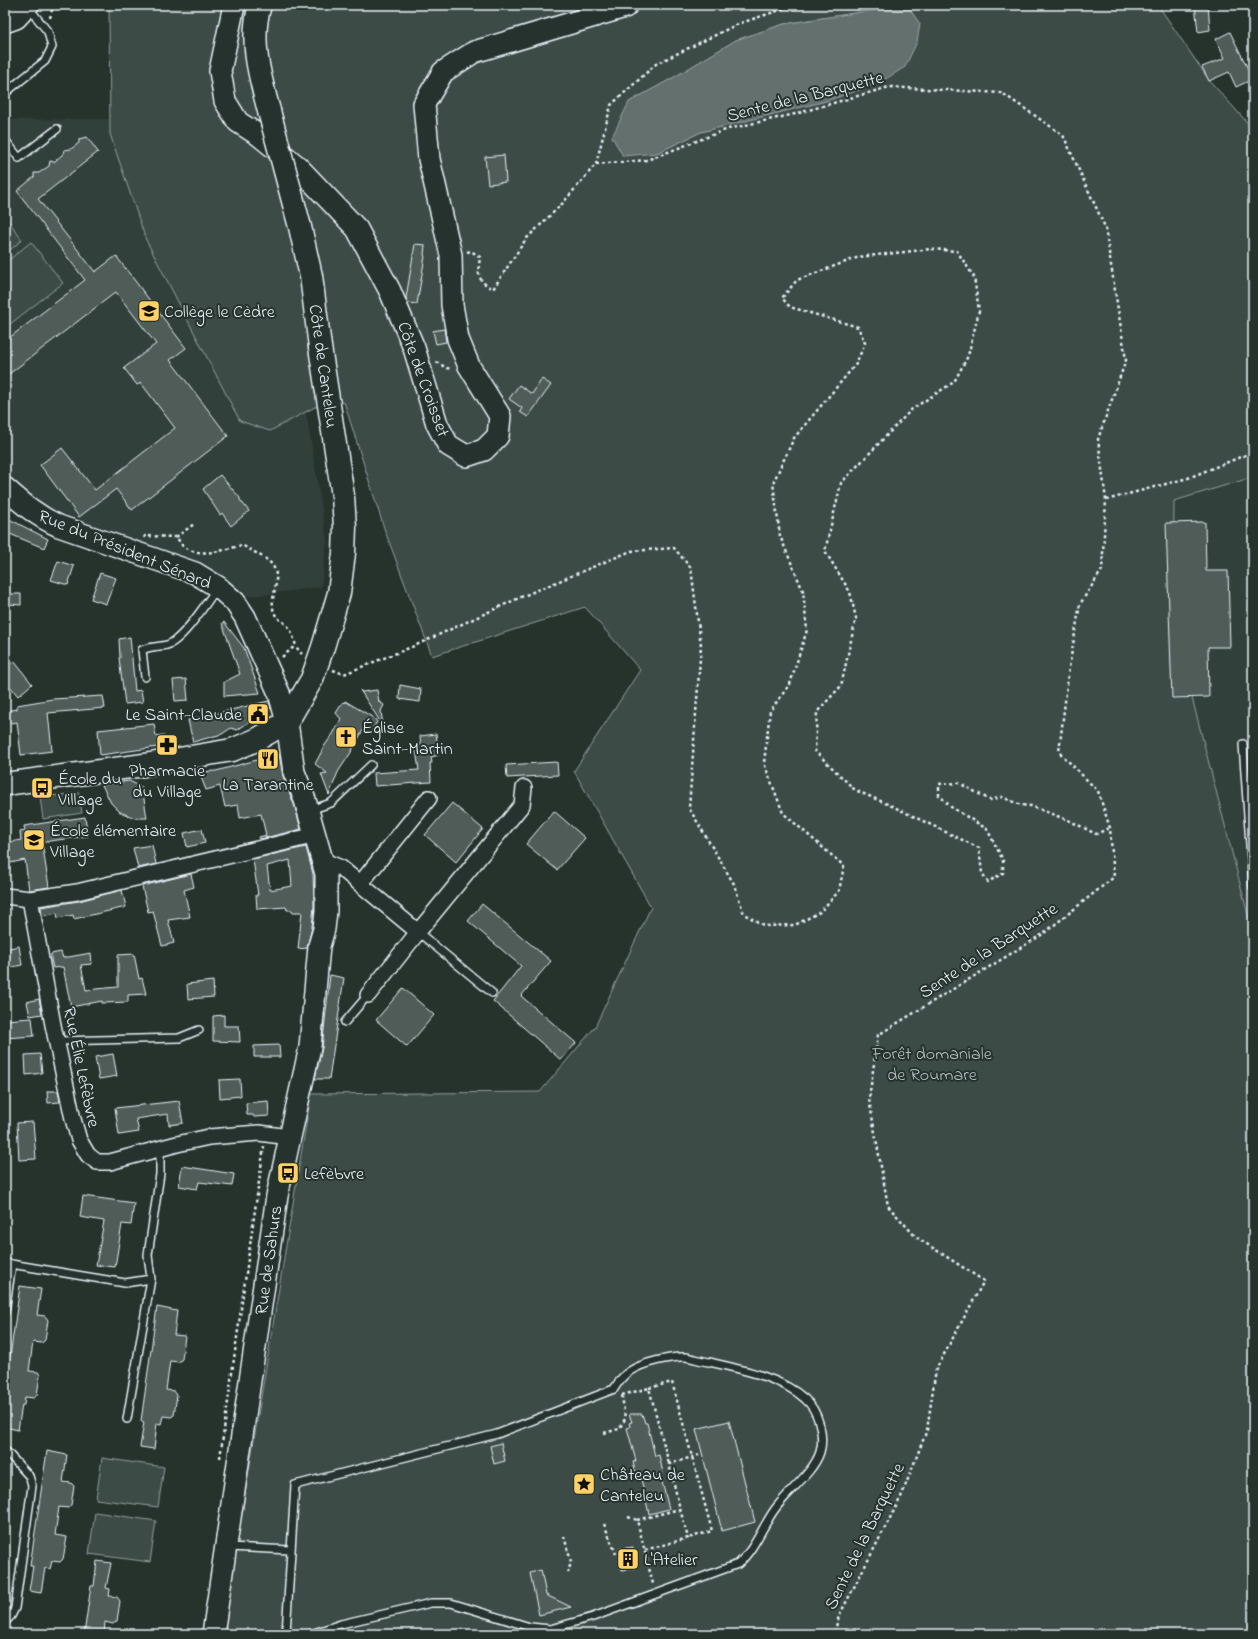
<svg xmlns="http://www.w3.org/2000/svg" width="1258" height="1639" font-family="'Indie Flower',sans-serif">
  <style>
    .built { fill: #333f3a }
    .green { fill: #3e4b47; stroke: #939ea0; fill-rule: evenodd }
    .water { fill: #636f6d; stroke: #98a3a5 }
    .building { fill: #505c59; stroke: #e8f1f8; fill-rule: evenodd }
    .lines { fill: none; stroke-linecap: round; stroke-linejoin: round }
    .lane-casing { stroke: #e8f1f8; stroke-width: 10 }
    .street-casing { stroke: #e8f1f8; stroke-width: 18 }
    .secondary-casing { stroke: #e8f1f8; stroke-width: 24 }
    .primary-casing { stroke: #e8f1f8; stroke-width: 25 }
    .path { stroke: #e8f1f8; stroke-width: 2.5; stroke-dasharray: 3 3; stroke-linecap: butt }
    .lane { stroke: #26332d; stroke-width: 7 }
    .street { stroke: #26332d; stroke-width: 15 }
    .secondary { stroke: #26332d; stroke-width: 21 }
    .primary { stroke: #26332d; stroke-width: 22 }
    .primary-bridge-casing { stroke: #e8f1f8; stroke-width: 25; stroke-linecap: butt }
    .primary-bridge { stroke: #26332d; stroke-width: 22 }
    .labels { text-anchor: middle; stroke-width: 4; stroke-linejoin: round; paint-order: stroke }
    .street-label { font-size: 18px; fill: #e8f1f8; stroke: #26332d }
    .poi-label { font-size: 18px; fill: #e8f1f8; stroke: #26332d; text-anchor: start }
    .park-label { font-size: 18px; fill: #b5bfc3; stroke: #26332d }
  </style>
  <rect width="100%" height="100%" fill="#26332d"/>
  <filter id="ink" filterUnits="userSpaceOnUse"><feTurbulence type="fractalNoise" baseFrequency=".025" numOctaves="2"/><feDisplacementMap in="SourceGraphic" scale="8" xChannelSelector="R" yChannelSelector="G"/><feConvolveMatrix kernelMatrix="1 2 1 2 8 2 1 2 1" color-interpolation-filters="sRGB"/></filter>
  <g filter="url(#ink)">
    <path class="built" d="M 195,118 L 303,394 L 327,540 L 321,587 L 237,598 L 180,559 L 38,504 L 8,478 L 5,473 L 5,120 Z
      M 1253,477 L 1253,936 L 1206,752 L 1165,698 L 1160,497 L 1202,491 Z"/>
    <path class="green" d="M 109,5 L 1158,5 L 1209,80 L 1253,129 L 1253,477 L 1174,501 L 1173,624 L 1253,934 L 1253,1634 L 222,1634 L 311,1094 L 540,1092 L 595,1027 L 651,907 L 574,771 L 640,670 L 585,607 L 432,656 L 385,531 L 344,402 L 315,407 L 270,431 L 240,421 L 146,240 L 110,134 ZM 887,8 L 879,83 L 826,101 L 701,132 L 657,153 L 629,102 L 671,79 L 736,40 L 784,24 Z
      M 5,216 L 22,240 L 5,254 Z
      M 31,242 L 63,283 L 5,328 L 5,263 Z
      M 79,793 L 82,813 L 43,819 L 40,797 Z
      M 102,1458 L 164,1467 L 158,1507 L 96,1499 Z
      M 95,1512 L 156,1521 L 150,1562 L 89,1554 Z"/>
    <path class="water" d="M 887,8 L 909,8 L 920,24 L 917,42 L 905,67 L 879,83 L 826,101 L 701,132 L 657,153 L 623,156 L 612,137 L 629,102 L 671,79 L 736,40 L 784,24 Z"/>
    <path class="building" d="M 1195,5 L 1208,5 L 1210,30 L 1198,32 Z
      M 1230,32 L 1253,79 L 1236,87 L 1229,72 L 1209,81 L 1202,67 L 1225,58 L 1216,39 Z
      M 87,137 L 98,152 L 38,199 L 95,272 L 116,256 L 186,348 L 170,360 L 228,436 L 132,510 L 116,489 L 79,517 L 40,465 L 62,448 L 95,490 L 175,428 L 141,383 L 137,385 L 124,368 L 156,344 L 116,292 L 5,377 L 5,341 L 85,280 L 17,191 L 34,177 L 34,173 L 39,173 L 49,166 L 50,161 L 54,162 L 63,154 L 64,150 L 71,149 L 79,143 L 79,139 Z
      M 504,155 L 506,182 L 488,184 L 485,157 Z
      M 415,244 L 425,245 L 424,255 L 425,256 L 417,304 L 408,303 L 406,298 Z
      M 444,329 L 446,342 L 436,344 L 433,331 Z
      M 542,379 L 551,385 L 528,417 L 520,412 L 522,408 L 509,399 L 519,385 L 532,394 Z
      M 220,475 L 240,498 L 240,500 L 249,511 L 231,526 L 222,513 L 220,515 L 203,489 Z
      M 9,519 L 48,539 L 44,548 L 5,532 Z
      M 1205,522 L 1206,571 L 1228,571 L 1230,647 L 1208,647 L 1209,697 L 1172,698 L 1166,523 Z
      M 58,561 L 74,566 L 68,585 L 51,580 Z
      M 100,573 L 116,578 L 106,604 L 91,599 Z
      M 10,594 L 21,594 L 21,605 L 9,604 Z
      M 224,622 L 244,648 L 260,693 L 224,696 L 224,682 L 240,674 L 222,623 Z
      M 130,637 L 135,691 L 141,690 L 143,702 L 125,704 L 119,658 L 120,658 L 119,639 Z
      M 14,661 L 32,684 L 18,696 L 5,680 L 5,669 Z
      M 186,679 L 188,700 L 175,701 L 173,680 Z
      M 400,685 L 421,689 L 420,702 L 399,699 Z
      M 360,690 L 362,692 L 377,690 L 379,702 L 384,705 L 381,711 L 383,726 Z
      M 103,696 L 105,708 L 48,713 L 52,751 L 21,755 L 17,722 L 5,724 L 5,711 L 17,709 L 17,705 L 53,699 Z
      M 269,701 L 271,708 L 237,730 L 231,728 L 222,734 L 193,742 L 188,720 Z
      M 345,701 L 374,718 L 377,722 L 371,732 L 369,732 L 368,734 L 363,730 L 350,754 L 338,772 L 329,795 L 321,774 L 327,773 L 315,764 L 325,745 L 333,734 L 341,719 L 336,713 L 343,702 L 344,703 Z
      M 154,724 L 156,736 L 163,735 L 165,746 L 100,755 L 98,730 Z
      M 436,734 L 439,755 L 431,757 L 432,763 L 430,763 L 431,782 L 375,786 L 374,773 L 419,770 L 416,750 L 421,749 L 420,736 Z
      M 279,754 L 283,776 L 294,804 L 301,829 L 260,839 L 259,837 L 266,835 L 261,814 L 240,818 L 238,805 L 225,807 L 220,786 L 206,790 L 199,772 L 216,771 Z
      M 557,762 L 558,775 L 507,778 L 506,765 Z
      M 129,781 L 142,787 L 147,818 L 135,818 L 120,812 L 111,803 L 102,785 Z
      M 452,803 L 483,829 L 456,862 L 425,835 Z
      M 554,811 L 585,838 L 557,870 L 526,844 Z
      M 85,817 L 88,836 L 42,842 L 49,887 L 29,890 L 25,860 L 5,864 L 5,843 L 21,840 L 20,832 L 25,831 L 24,826 Z
      M 202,829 L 205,843 L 187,847 L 184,833 Z
      M 152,845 L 156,864 L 138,868 L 133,848 Z
      M 306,847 L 313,874 L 314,906 L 312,927 L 307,948 L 298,949 L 302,912 L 292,912 L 292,910 L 287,910 L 286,907 L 257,909 L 256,895 L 258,895 L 253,859 ZM 290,860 L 292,886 L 270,890 L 267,866 Z
      M 191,874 L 194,887 L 184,890 L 190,917 L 168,920 L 174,943 L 162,946 L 153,911 L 148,912 L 142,886 Z
      M 122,890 L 126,907 L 74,919 L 73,915 L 58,918 L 57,913 L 42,916 L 41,907 L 79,901 Z
      M 482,904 L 551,961 L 521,996 L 576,1043 L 561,1060 L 493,1001 L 521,966 L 468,921 Z
      M 19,946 L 22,965 L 8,968 L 5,949 Z
      M 61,952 L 63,958 L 91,953 L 92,964 L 81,965 L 86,990 L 118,987 L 118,955 L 134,954 L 139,979 L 142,978 L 146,994 L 128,995 L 128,1002 L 102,1003 L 102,1001 L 71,1007 L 63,967 L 53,968 L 51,959 L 51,954 Z
      M 330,975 L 344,978 L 329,1079 L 315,1079 L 322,1048 Z
      M 213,981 L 214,997 L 188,999 L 187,984 Z
      M 403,988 L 434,1015 L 407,1047 L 376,1020 Z
      M 39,999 L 42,1014 L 30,1016 L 27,1002 Z
      M 224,1015 L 224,1026 L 239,1026 L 240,1042 L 213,1041 L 213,1016 Z
      M 32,1018 L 34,1036 L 5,1038 L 5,1020 Z
      M 279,1045 L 280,1057 L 254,1057 L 254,1046 Z
      M 40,1054 L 42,1073 L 26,1075 L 25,1055 Z
      M 113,1054 L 117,1076 L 99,1079 L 95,1057 Z
      M 240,1079 L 241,1096 L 220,1098 L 219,1080 Z
      M 47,1091 L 58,1091 L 60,1102 L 48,1103 Z
      M 179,1101 L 183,1123 L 169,1125 L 168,1114 L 136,1119 L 139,1132 L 119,1135 L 115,1108 Z
      M 268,1101 L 269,1116 L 254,1117 L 253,1115 L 247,1115 L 246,1103 Z
      M 33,1122 L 36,1159 L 19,1160 L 17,1123 Z
      M 182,1166 L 234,1174 L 232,1186 L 199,1182 L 197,1189 L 179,1186 Z
      M 83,1196 L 134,1203 L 131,1225 L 122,1224 L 115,1267 L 96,1265 L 104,1221 L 80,1217 Z
      M 20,1286 L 41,1289 L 37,1315 L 45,1316 L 48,1320 L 45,1340 L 42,1343 L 33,1342 L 29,1371 L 38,1372 L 40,1375 L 37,1395 L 34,1398 L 25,1397 L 24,1405 L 22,1405 L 18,1430 L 5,1427 L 7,1403 L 5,1403 L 5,1392 Z
      M 157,1307 L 177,1311 L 174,1335 L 185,1336 L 182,1359 L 179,1362 L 170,1361 L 166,1390 L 174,1391 L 177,1395 L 174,1415 L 171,1417 L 163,1416 L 161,1424 L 157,1423 L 154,1449 L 140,1447 L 144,1422 L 141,1421 Z
      M 629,1414 L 642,1414 L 645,1423 L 647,1423 L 655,1456 L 659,1455 L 663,1473 L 660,1474 L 669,1509 L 649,1514 L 641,1479 L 637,1479 L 633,1462 L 636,1461 L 627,1428 L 630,1427 L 629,1423 L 632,1422 Z
      M 729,1421 L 755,1522 L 722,1531 L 696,1429 Z
      M 501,1443 L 505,1461 L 494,1464 L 490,1446 Z
      M 47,1451 L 67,1455 L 63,1482 L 71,1483 L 74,1486 L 71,1505 L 68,1508 L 59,1507 L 55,1535 L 67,1537 L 63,1559 L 60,1562 L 52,1561 L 50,1569 L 45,1568 L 41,1593 L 29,1591 L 33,1566 L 30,1566 Z
      M 633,1547 L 636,1568 L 622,1570 L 620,1549 Z
      M 97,1561 L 111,1563 L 106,1588 L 110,1589 L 109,1596 L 117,1597 L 120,1601 L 117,1621 L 113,1624 L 105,1622 L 104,1634 L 84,1634 L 91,1586 L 94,1586 Z
      M 541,1570 L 546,1595 L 571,1607 L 539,1615 L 530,1573 Z"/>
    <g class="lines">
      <g class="lane-casing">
        <path id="lane" d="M 5,93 L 45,61 L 52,47 L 48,32 L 29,8
          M 5,140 L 19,158 L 57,129
          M 145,677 L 142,650 C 152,646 158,647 167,645 C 183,640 207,602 217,588
          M 1243,744 L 1253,887
          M 310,810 L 331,803 L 371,765
          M 418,932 L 492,993
          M 345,1022 L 368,995
          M 56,1041 L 179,1038 L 199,1030
          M 5,1263 L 125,1283 L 151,1279 L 148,1255 L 160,1174 L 160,1148
          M 5,1312 L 12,1264
          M 127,1419 L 151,1279
          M 5,1450 L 29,1476 L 32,1486 L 15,1608 L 11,1616 L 5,1622
          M 228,1547 L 290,1550
          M 286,1634 L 295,1485 L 497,1434 L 614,1389 C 618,1382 622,1376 630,1371 C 642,1363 671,1356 685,1357 C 693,1358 701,1361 709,1362 C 740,1369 781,1377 805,1399 C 818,1410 825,1435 820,1452 C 814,1472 788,1491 775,1509 C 762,1527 755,1549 738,1564 L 593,1617 L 550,1629 L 530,1627 L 451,1603 L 431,1603 L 341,1624 L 311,1634"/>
      </g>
      <g class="street-casing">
        <path id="street" d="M 324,861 L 341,868 L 418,932 L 522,805 L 524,788
          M 360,884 L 429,798
          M 5,896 L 30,899 L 77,892 L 316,835
          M 30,899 L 53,1025 L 73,1119 L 79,1140 L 88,1155 L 97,1162 L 110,1162 L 177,1144 L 209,1137 L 259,1133 L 289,1137
          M 368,995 L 418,932"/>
      </g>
      <g class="secondary-casing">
        <path id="secondary" d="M 234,5 L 220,71 L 225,101 L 238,122 L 260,136 L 298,167 L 357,229 L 390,291 L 414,348 L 437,424 L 448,445 L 466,456 L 484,450 L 498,436 L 500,416 L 469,366 L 458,339 L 452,305 L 451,255 L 429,159 L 424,104 L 443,72 L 474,52 L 625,7 L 627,5
          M 5,22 L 16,18 L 28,5
          M 5,488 C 23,504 37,516 59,526 L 195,573 L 218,587 L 235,602 L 245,617 L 279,693 L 287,722 L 294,772 L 305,800 L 326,874 L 326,911 L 324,929 L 319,946 L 310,1047 L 277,1196 L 213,1634"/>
      </g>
      <g class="primary-casing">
        <path id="primary" d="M 260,5 C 249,40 260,77 269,111
          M 5,784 L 144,765 L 232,750 L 256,740 L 287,722 L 312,679 L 323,647 L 339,593 L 344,553 L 345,527 L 343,496 L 320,347"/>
      </g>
      <path class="path" d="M 50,18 L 53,5
        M 596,164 L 647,160 L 728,129 L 795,114 L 889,87 L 1002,93 L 1063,135 L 1105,227 L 1126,360 L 1098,439 L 1106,500 L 1102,570 L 1080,604 L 1069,668 L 1059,752 L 1098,791 L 1110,828 L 1114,877 L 1043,934 L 878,1035 L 869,1099 L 888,1206 L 916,1237 L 984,1281 L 936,1369 L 927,1430 L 901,1497 L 839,1616 L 834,1634
        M 467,252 L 471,251 L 480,257 C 478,274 476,280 493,289 L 526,239 L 562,204 L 596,164 L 611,105 L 656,64 L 738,24 L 795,5
        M 436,362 L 447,368 L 451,369
        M 1106,500 L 1188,478 L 1253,452
        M 176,537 L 194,524
        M 144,538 L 145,536 L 176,537 C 179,540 181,545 184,547 C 201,558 225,550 242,545 C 250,550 269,559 273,566 C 281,579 271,594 273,608 C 274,619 285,621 290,629 C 295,638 294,647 302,654
        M 282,657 L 295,646
        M 333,670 L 344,674 L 414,646 L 521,597 L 631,551 L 674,548 L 691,568 L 701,645 L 689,808 L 734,884 L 744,914 L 765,926 L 795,925 L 820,912 L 839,891 L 844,866 L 783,813 L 764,763 L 770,711 L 790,684 L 807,630 L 803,591 L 780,536 L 773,483 L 794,438 L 856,364 L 865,343 L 858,327 L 790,307 L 782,298 L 797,280 L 859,257 L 931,249 L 957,251 L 974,277 L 979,311 L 968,356 L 954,382 L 912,409 L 841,483 L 825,551 L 850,592 L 856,618 L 841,686 L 817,712 L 815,751 L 855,790 L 892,806 L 979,848 L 982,873 L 988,882 L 1003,873 L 1003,860 L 987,829 L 951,807 L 939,795 L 939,784 L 959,783 L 990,800 L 1002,797 L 1021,805 L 1031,806 L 1070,821 L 1096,834 L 1110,828
        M 649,1388 L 672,1382 L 712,1531 L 688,1538
        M 622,1395 L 649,1388 L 669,1464
        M 604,1433 L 619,1429 L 625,1419 L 622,1395
        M 220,1458 L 264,1146
        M 628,1517 L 637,1520 L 653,1584
        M 637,1520 L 680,1509 L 669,1464 L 699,1455
        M 604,1524 L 616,1554
        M 564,1536 L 571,1562 L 568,1573
        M 645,1550 L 688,1538 L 680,1509"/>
      <use href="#lane" class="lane"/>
      <use href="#street" class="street"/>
      <use href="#secondary" class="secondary"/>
      <use href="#primary" class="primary"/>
      <g class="primary-bridge-casing">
        <path id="primary-bridge" d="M 269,111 L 300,227 L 311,276 L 320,347"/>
      </g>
      <use href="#primary-bridge" class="primary-bridge"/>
    </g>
  </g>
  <defs>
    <g id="school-square" transform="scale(1.15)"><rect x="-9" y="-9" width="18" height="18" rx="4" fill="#ffd166" stroke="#26332d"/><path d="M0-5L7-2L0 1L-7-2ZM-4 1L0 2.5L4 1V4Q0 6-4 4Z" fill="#111"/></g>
    <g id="civic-square" transform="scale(1.15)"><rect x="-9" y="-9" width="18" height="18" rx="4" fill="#ffd166" stroke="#26332d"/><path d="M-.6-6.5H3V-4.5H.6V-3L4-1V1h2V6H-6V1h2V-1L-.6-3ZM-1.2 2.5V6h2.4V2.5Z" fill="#111"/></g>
    <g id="church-square" transform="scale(1.15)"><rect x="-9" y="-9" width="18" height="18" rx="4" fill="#ffd166" stroke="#26332d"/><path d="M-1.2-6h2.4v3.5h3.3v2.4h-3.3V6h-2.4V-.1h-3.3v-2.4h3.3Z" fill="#111"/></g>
    <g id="pharmacy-square" transform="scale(1.15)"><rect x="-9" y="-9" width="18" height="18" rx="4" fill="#ffd166" stroke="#26332d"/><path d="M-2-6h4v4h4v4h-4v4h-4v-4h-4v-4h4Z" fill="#111"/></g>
    <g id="restaurant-square" transform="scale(1.15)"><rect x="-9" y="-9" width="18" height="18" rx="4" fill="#ffd166" stroke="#26332d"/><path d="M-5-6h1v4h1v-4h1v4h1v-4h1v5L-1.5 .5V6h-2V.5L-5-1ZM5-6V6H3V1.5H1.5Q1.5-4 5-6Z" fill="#111"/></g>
    <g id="bus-square" transform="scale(1.15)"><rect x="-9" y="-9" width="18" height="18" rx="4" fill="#ffd166" stroke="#26332d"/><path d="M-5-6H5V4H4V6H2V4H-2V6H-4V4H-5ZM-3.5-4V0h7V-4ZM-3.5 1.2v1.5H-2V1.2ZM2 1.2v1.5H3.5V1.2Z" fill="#111"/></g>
    <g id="sight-square" transform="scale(1.15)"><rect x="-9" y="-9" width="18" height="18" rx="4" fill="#ffd166" stroke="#26332d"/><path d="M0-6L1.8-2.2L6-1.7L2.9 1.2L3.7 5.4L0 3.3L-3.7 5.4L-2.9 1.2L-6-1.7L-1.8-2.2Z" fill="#111"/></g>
    <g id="building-square" transform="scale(1.15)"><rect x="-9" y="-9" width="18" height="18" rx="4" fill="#ffd166" stroke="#26332d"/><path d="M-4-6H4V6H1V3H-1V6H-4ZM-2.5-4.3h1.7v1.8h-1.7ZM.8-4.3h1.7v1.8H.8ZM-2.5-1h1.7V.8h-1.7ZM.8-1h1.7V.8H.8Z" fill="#111"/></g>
  </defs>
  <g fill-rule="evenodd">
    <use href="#school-square" x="149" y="311"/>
    <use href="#civic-square" x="258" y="714"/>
    <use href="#church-square" x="346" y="737"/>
    <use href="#pharmacy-square" x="167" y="745"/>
    <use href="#restaurant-square" x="268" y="759"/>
    <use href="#bus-square" x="42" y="788"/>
    <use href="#school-square" x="34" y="840"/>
    <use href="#bus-square" x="288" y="1173"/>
    <use href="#sight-square" x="584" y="1484"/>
    <use href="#building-square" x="628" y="1559"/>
  </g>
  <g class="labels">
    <g class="street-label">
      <text transform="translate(805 96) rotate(-14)" y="6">Sente de la Barquette</text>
      <text transform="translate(324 366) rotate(82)" y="6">Côte de Canteleu</text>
      <text transform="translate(424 379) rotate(70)" y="6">Côte de Croisset</text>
      <text transform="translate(125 549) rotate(22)" y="6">Rue du Président Sénard</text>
      <text transform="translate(988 950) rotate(-33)" y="6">Sente de la Barquette</text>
      <text transform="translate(82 1067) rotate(78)" y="6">Rue Élie Lefèbvre</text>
      <text transform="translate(268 1260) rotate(-82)" y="6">Rue de Sahurs</text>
      <text transform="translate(864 1536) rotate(-64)" y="6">Sente de la Barquette</text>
    </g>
    <g class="poi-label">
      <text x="164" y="317">Collège le Cèdre</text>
      <text x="242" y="720" text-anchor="end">Le Saint-Claude</text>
      <text x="362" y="733">Église<tspan x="362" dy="21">Saint-Martin</tspan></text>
      <text x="167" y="776" text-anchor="middle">Pharmacie<tspan x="167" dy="21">du Village</tspan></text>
      <text x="58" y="784">École du<tspan x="58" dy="21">Village</tspan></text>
      <text x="268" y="790" text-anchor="middle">La Tarantine</text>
      <text x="50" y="836">École élémentaire<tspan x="50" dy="21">Village</tspan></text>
      <text x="304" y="1179">Lefèbvre</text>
      <text x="600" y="1480">Château de<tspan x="600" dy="21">Canteleu</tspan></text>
      <text x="644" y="1565">L'Atelier</text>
    </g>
    <g class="park-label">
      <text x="932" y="1059">Forêt domaniale<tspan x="932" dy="21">de Roumare</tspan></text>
    </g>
  </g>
  <rect width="1258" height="1639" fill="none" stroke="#26332d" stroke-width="20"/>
  <rect x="10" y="10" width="1238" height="1619" fill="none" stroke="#e8f1f8" stroke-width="1.5" filter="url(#ink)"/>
</svg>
